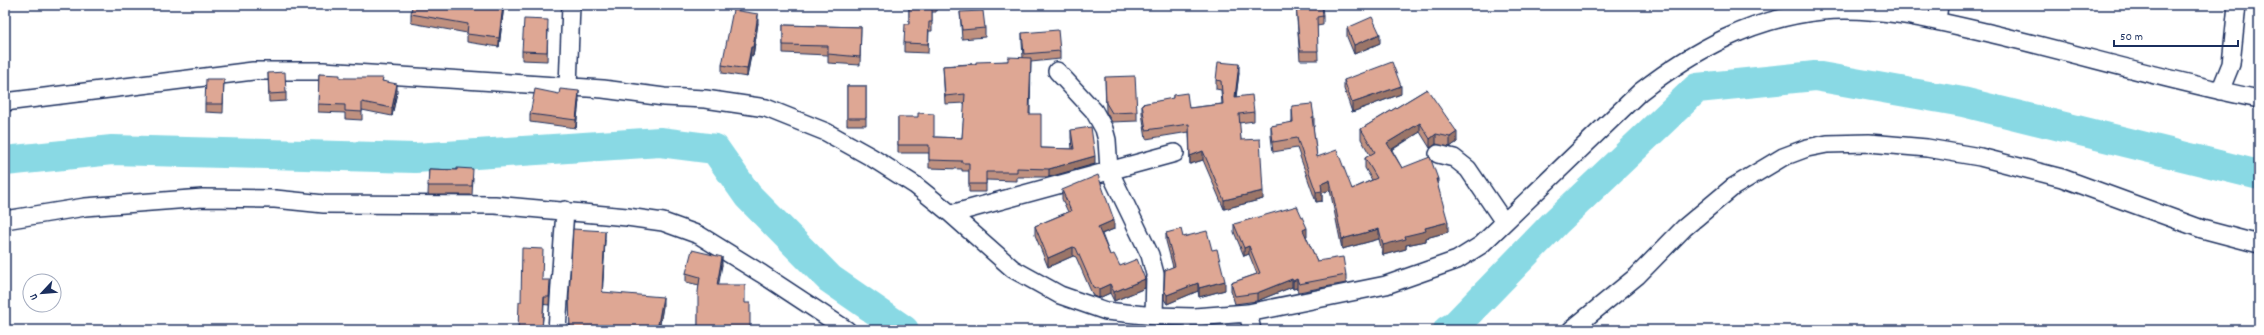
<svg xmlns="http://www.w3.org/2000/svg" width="2264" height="335" font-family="Dekko,sans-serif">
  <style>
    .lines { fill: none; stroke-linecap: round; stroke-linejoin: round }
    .river { stroke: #89d9e4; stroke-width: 30 }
    .street-casing { stroke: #1b2f5e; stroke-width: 20 }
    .street { stroke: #fff; stroke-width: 17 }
    .wall { fill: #bf907f; stroke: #1b2f5e }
    .shaded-wall { fill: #9b7568; stroke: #1b2f5e }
    .building { fill: #dea794; stroke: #1b2f5e }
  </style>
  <rect width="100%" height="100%" fill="#fff"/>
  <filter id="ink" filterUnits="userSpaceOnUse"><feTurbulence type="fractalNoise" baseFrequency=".025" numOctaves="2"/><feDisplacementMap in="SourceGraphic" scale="8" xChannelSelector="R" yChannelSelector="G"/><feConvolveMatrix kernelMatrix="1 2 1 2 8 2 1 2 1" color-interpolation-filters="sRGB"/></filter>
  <g filter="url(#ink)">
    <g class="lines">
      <path class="river" d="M 5,161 L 112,150 L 415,158 L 660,142 L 715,149 L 748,196 L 830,279 L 904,330
        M 1448,330 L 1455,326 L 1555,223 L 1697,88 L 1815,76 L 1963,102 L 2259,175"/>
      <g class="street-casing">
        <path id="street" d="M 1937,21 L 1939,5
          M 1057,71 L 1094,111 L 1104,129 L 1107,140 L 1109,170 L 1150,255 L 1155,274 L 1154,316
          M 568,87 L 571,5
          M 2220,91 L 2231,64 L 2237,5
          M 5,102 L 253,71 L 323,71 L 603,89 L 664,97 L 705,99 L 766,108 L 826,132 L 871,157 L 915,185 L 951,214 L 1013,269 L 1060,295 L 1106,311 L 1154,316 L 1194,317 L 1248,313 L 1386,285 L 1457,260 L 1481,245 L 1640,92 C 1694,50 1752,18 1822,11 C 1880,6 1937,21 1993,34 C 2082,55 2169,81 2259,99
          M 1438,154 L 1454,158 L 1468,169 L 1504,222
          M 951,214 L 1175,153
          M 5,220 L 85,207 L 203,198 L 275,199 L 324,204 L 495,205 L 627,217 L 663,222 L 699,235 L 762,274 L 847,330
          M 1248,313 L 1252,330
          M 557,330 L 565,210
          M 1571,330 L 1637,276 L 1684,228 L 1733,187 L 1783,157 L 1807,148 L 1827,144 L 1869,143 L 1927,148 L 1980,157 L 2062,178 L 2202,229 L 2259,244"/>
      </g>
      <use href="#street" class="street"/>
    </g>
    <path class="wall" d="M 504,5 L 499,47 L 467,42 L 467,33 L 411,23 L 411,14 Z
      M 858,5 L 873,5 L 858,7 Z
      M 909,5 L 937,5 L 936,12 L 932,12 L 932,31 L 929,31 L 928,53 L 904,52 L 904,43 L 909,24 Z
      M 1296,5 L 1323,16 L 1323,25 L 1317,26 L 1318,60 L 1300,60 Z
      M 960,12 L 985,28 L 985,37 L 962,39 Z
      M 758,23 L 753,56 L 751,55 L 747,77 L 722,73 L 722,65 Z
      M 783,25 L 861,27 L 860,65 L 828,63 L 828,55 L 783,53 Z
      M 1347,28 L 1380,43 L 1354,54 L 1347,37 Z
      M 548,29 L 547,61 L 522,60 L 522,51 Z
      M 1022,33 L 1060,51 L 1060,59 L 1031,62 L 1030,114 L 1041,148 L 1072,149 L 1071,138 L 1071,130 L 1095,164 L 1049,177 L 1017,177 L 1017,181 L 986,180 L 986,192 L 969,192 L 969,171 L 962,171 L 962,169 L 929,168 L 929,153 L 898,153 L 898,117 L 934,137 L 962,138 L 965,103 L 945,104 L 943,66 L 1008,61 L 1023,58 L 1022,42 Z
      M 268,73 L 286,93 L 286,101 L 269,102 Z
      M 1239,73 L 1236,96 L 1254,112 L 1254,121 L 1239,123 L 1241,140 L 1263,199 L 1224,209 L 1203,160 L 1190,164 L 1189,132 L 1146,139 L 1142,113 L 1142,104 L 1173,99 L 1173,95 L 1189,108 L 1222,104 L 1221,90 L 1216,89 L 1216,80 Z
      M 319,74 L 340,78 L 383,81 L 397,92 L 392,116 L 362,110 L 362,120 L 345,119 L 345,113 L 318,112 Z
      M 1105,77 L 1137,112 L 1137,121 L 1112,122 L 1106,112 Z
      M 224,79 L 223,113 L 205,112 L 205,104 Z
      M 1344,80 L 1401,94 L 1352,112 L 1344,89 Z
      M 847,86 L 866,86 L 866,125 L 847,125 Z
      M 1427,89 L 1457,142 L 1450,147 L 1436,144 L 1430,148 L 1420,132 L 1392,150 L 1402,168 L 1438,187 L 1448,232 L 1426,238 L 1426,241 L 1406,245 L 1406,249 L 1383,255 L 1379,239 L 1342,249 L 1330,190 L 1322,193 L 1322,201 L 1316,202 L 1297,148 L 1273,152 L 1271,136 L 1271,126 L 1292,123 L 1292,106 L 1314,117 L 1314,127 L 1313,127 L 1317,157 L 1352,189 L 1372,180 L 1365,168 L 1365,158 L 1370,155 L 1361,139 L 1361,129 Z
      M 579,100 L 576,128 L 530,122 L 530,114 Z
      M 429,169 L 457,170 L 473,178 L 472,195 L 428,195 Z
      M 1062,190 L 1114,229 L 1102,234 L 1110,255 L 1120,266 L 1145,288 L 1114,301 L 1110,293 L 1099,298 L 1093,296 L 1076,257 L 1073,256 L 1048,267 L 1035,235 L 1035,226 L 1068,212 L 1062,199 Z
      M 1234,224 L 1307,236 L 1306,237 L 1317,261 L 1346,275 L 1346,283 L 1299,292 L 1297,288 L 1293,289 L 1292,287 L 1257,301 L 1235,304 L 1231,291 L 1231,283 L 1257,274 L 1249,254 L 1244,256 L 1234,232 Z
      M 1166,233 L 1183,237 L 1225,290 L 1199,297 L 1198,291 L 1167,304 L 1164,299 L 1165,270 L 1173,267 L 1166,241 Z
      M 605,240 L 602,292 L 663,306 L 659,330 L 570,330 L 569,297 Z
      M 722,265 L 698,326 L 699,285 L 686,282 L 686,273 Z
      M 543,280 L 550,288 L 549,305 L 521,302 Z"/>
    <path class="shaded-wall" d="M 503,5 L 504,5 L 499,47 L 499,38 Z
      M 758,14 L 758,23 L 753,56 L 753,47 Z
      M 1380,34 L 1380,43 L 1354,54 L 1354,45 Z
      M 751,47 L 751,55 L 747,77 L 747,69 Z
      M 1239,64 L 1239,73 L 1235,105 L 1235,97 Z
      M 397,84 L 397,92 L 392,116 L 392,108 Z
      M 1401,86 L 1401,94 L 1352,112 L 1352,103 Z
      M 579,91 L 579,100 L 576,128 L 576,120 Z
      M 1420,123 L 1420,132 L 1387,152 L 1387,143 Z
      M 1457,132 L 1457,142 L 1450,147 L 1450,137 Z
      M 1436,134 L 1436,144 L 1430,148 L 1430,139 Z
      M 1203,151 L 1203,160 L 1190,164 L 1190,156 Z
      M 1095,156 L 1095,164 L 1049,177 L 1049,169 Z
      M 1436,179 L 1438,179 L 1438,188 Z
      M 1330,180 L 1330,190 L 1322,193 L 1322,201 L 1316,202 L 1316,192 L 1321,184 Z
      M 1263,191 L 1263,199 L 1224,209 L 1224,200 Z
      M 1114,220 L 1114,229 L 1098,235 L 1098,227 Z
      M 1448,222 L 1448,232 L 1426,238 L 1426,241 L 1406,245 L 1406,249 L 1383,255 L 1383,245 L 1425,228 Z
      M 1307,228 L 1307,236 L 1303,238 L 1303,230 Z
      M 1379,229 L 1379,239 L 1342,249 L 1342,239 Z
      M 605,231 L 605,240 L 602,302 L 602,292 Z
      M 1249,246 L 1249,254 L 1244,256 L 1244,248 Z
      M 1073,247 L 1073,256 L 1048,267 L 1048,258 Z
      M 722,257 L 722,265 L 717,294 L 717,285 Z
      M 1145,279 L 1145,288 L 1114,301 L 1114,292 Z
      M 1292,279 L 1292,287 L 1257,301 L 1257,293 Z
      M 1297,279 L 1297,288 L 1293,289 L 1293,281 Z
      M 1225,281 L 1225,290 L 1199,297 L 1199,288 Z
      M 1198,283 L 1198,291 L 1167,304 L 1167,295 Z
      M 1110,284 L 1110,293 L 1099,298 L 1099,289 Z
      M 544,297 L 544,305 L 542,330 Z
      M 663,297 L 663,306 L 659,330 L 657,330 Z"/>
    <path class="building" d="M 412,5 L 503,5 L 499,38 L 467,34 L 468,24 L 411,14 Z
      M 909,5 L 932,5 L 932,22 L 929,22 L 928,44 L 904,43 L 905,24 L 909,24 Z
      M 1296,5 L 1322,5 L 1323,16 L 1317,17 L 1318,51 L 1300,51 Z
      M 733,10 L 758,14 L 753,47 L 751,47 L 747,69 L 722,65 Z
      M 983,11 L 985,28 L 962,30 L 960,12 Z
      M 1372,17 L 1380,34 L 1354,45 L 1347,28 Z
      M 524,19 L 548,20 L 547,52 L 522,51 Z
      M 783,25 L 861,27 L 860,57 L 828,54 L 828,46 L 783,45 Z
      M 1058,30 L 1060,51 L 1024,54 L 1022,33 Z
      M 1008,57 L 1031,58 L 1029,114 L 1041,114 L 1041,148 L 1074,149 L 1071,130 L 1091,127 L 1095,156 L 1049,169 L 1017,168 L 1017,172 L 986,172 L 986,184 L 969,184 L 969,163 L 962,163 L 962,161 L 929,160 L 929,145 L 898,145 L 898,117 L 918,117 L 918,113 L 934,114 L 934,137 L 962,138 L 965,94 L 945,96 L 943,66 L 976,64 L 976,62 L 1008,61 Z
      M 1218,62 L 1239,64 L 1235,97 L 1252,95 L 1254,112 L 1239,114 L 1241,140 L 1260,139 L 1263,191 L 1224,200 L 1203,151 L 1190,156 L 1189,124 L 1146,130 L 1142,104 L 1173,98 L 1173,95 L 1187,93 L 1189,108 L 1223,104 L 1221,81 L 1216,80 Z
      M 1392,62 L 1401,86 L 1352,103 L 1344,80 Z
      M 285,72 L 286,93 L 269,94 L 268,73 Z
      M 319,74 L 340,75 L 340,78 L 383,78 L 382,81 L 397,84 L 392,108 L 362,102 L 362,112 L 345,111 L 345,105 L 318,104 Z
      M 1135,76 L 1137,112 L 1112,113 L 1106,103 L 1105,77 Z
      M 206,79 L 224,79 L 223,104 L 205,104 Z
      M 847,86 L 866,86 L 866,118 L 847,118 Z
      M 535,89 L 559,94 L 560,89 L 579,91 L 576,120 L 530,114 Z
      M 1427,89 L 1457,132 L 1450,137 L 1436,134 L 1430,139 L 1420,123 L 1387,143 L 1402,168 L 1430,157 L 1438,179 L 1436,179 L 1448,222 L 1425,228 L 1426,231 L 1405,236 L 1406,239 L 1383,245 L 1379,229 L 1342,239 L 1330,180 L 1321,184 L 1322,191 L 1316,192 L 1297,138 L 1273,142 L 1271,126 L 1293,122 L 1292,106 L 1312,104 L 1314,117 L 1312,117 L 1317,157 L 1337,150 L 1352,189 L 1377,178 L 1365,158 L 1375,152 L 1361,129 Z
      M 457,168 L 473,169 L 472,186 L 428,186 L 429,169 L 457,170 Z
      M 1098,175 L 1114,220 L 1098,227 L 1110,255 L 1114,254 L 1120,266 L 1137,259 L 1145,279 L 1114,292 L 1110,284 L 1099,289 L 1093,287 L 1076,248 L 1073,247 L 1048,258 L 1035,226 L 1071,211 L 1062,190 Z
      M 1297,206 L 1307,228 L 1303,230 L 1317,261 L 1343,257 L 1346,275 L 1299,284 L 1297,279 L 1293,281 L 1292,279 L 1257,293 L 1235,296 L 1231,283 L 1260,273 L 1249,246 L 1244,248 L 1234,224 Z
      M 573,229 L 605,231 L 602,292 L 663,297 L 657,330 L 641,330 L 621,327 L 621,330 L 570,330 L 569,297 Z
      M 1181,229 L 1183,237 L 1207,231 L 1212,250 L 1217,249 L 1225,281 L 1199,288 L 1198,283 L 1167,295 L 1164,290 L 1165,270 L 1175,266 L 1166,233 Z
      M 522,248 L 543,249 L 542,280 L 550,280 L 549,297 L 544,297 L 542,330 L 518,330 L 519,302 L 521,302 Z
      M 692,250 L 722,257 L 717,285 L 745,285 L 745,303 L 750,303 L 750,330 L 685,330 L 685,327 L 698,326 L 698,292 L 700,277 L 686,273 Z"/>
  </g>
  <rect width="2264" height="335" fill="none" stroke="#fff" stroke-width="20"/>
  <rect x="10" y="10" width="2244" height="315" fill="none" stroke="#1b2f5e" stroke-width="1.5" filter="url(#ink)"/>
  <g transform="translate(42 293) rotate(244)"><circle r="19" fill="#ffffff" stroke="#a4acbf"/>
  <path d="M0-3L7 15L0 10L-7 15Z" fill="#1b2f5e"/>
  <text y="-6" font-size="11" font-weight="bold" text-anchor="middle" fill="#1b2f5e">U</text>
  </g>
  <path d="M2114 40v6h124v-6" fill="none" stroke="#1b2f5e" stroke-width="2"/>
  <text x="2120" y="40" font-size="12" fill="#1b2f5e" stroke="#ffffff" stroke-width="3" paint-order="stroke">50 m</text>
</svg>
